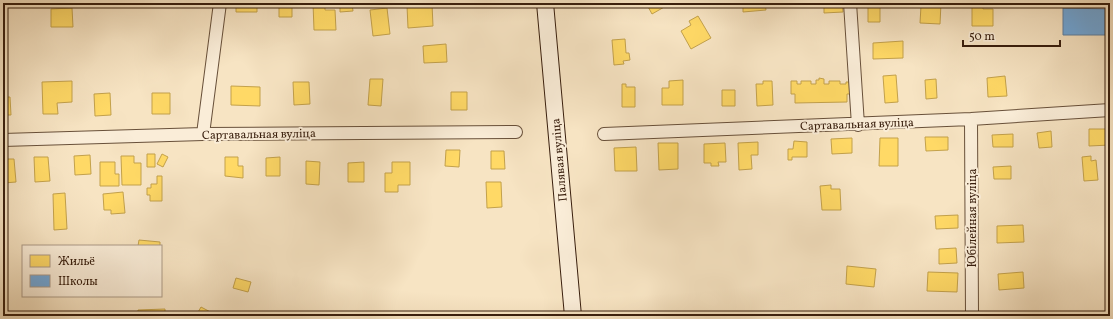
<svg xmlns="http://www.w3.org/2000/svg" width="1113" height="319" font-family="Vollkorn,serif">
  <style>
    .homes { fill: #ffd966; stroke: #c3a14b }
    .schools { fill: #6fa8dc; stroke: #5e7f9e }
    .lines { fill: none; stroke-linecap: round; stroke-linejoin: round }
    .street-casing { stroke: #68503a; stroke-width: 14 }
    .secondary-casing { stroke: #381e0d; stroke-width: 18 }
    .street { stroke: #faedd8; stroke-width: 12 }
    .secondary { stroke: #faedd8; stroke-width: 16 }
    .labels { text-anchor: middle; stroke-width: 4; stroke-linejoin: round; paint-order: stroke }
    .street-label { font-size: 12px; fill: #381e0d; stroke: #faedd8 }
  </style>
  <rect width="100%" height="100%" fill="#f7e4c3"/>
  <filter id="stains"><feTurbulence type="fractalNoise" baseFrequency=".005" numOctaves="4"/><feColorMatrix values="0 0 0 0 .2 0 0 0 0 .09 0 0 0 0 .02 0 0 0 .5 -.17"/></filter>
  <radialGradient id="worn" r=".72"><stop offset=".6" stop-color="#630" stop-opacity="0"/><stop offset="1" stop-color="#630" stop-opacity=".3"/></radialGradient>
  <path class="homes" d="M 236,3 L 257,3 L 257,12 L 236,12 Z
    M 279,3 L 292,3 L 292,17 L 279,17 Z
    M 313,3 L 321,3 L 321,5 L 325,5 L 325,10 L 335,10 L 336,30 L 314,30 Z
    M 340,3 L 352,3 L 353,11 L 340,12 Z
    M 646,3 L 665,3 L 666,6 L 652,14 Z
    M 743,3 L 765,3 L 766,10 L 743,12 Z
    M 824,3 L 842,3 L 843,12 L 824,13 Z
    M 868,3 L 880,3 L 880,22 L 868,22 Z
    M 934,3 L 941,3 L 940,24 L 920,23 L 921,6 L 934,6 Z
    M 432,4 L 433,26 L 408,28 L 407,6 Z
    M 972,4 L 983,4 L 983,9 L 993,9 L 993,26 L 972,26 Z
    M 72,8 L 73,27 L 51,27 L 51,9 Z
    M 387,8 L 390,34 L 373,36 L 370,10 Z
    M 698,16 L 711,38 L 691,49 L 681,31 L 691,25 L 689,21 Z
    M 625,39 L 626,53 L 629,53 L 630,60 L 623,61 L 624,64 L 614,65 L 612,40 Z
    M 903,41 L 903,58 L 873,59 L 873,43 Z
    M 446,44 L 447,62 L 424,63 L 423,46 Z
    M 896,75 L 898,102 L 885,103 L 883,76 Z
    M 1005,76 L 1007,96 L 988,97 L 987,78 Z
    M 819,78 L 824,79 L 824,84 L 829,84 L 829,81 L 840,81 L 840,84 L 846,84 L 846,82 L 850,82 L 850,94 L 847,94 L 847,102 L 795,103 L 795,94 L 791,94 L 791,81 L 797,81 L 797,84 L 801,84 L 801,81 L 811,81 L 811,84 L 816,84 L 816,80 L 819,80 Z
    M 370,79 L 383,79 L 381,106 L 368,105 Z
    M 936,79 L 937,98 L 926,99 L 925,80 Z
    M 683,80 L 683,105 L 662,105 L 662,88 L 669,88 L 669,81 Z
    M 72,81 L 72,102 L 57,103 L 58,114 L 43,114 L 42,82 Z
    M 763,81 L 772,81 L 773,105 L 757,106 L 756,84 L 763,84 Z
    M 293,82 L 309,82 L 310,104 L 294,105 Z
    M 622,84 L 626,84 L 626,87 L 635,87 L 635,107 L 622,107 Z
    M 231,86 L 260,87 L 260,106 L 231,105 Z
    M 722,90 L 735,90 L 735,106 L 722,106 Z
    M 451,92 L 467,92 L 467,110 L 451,110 Z
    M 110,93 L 111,115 L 95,116 L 94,94 Z
    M 152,93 L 170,93 L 170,114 L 152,114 Z
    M 3,97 L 10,97 L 11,115 L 3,115 Z
    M 1089,129 L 1110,129 L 1110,145 L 1089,146 Z
    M 1051,131 L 1052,147 L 1039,148 L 1037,133 Z
    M 1013,134 L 1013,147 L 993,147 L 992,135 Z
    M 925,137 L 948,137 L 948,150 L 926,151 Z
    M 852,138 L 852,153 L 832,154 L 831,139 Z
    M 880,138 L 898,138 L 898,166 L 879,166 Z
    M 794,141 L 807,142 L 807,157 L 792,157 L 792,160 L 788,160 L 788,149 L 793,149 Z
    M 758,142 L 758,155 L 751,155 L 752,169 L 739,170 L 738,143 Z
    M 658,143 L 678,143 L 678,169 L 659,170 Z
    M 725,143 L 726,162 L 718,162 L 719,166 L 711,166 L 711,163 L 704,163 L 704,144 Z
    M 636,147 L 637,171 L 615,171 L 614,148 Z
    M 446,150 L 460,150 L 459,167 L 445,166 Z
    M 491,151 L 504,151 L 505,169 L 491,169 Z
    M 147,154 L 155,154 L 155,167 L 147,167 Z
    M 162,154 L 168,157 L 163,167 L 157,164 Z
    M 90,155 L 91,174 L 75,175 L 74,156 Z
    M 121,156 L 134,156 L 134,163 L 141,163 L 141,185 L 122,185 Z
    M 1091,156 L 1091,161 L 1096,160 L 1098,180 L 1084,181 L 1082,157 Z
    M 34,157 L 48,157 L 50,181 L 35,182 Z
    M 225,157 L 238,157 L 238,166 L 243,166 L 243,178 L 225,176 Z
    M 280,157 L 280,176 L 266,176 L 266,158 Z
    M 3,159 L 14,159 L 16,182 L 4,183 Z
    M 306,161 L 320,162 L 319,185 L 306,184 Z
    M 100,162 L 115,162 L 115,174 L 119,174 L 119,186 L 100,186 Z
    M 364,162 L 364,182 L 348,182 L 348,163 Z
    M 392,162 L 410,162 L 410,185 L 398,185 L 398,192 L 385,192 L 385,173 L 392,173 Z
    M 1011,166 L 1011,179 L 994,179 L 993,167 Z
    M 157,176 L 162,176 L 162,201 L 150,201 L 150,195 L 147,195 L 147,188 L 151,188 L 151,184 L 157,184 Z
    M 486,182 L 501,182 L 502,207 L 487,208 Z
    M 831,185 L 831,189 L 840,189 L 841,210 L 822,210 L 820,186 Z
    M 123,192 L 125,213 L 111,214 L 111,210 L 104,210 L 103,194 Z
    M 65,193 L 67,229 L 54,230 L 53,194 Z
    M 958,215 L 958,228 L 936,229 L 935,216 Z
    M 1023,225 L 1024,242 L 997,243 L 997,226 Z
    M 139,240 L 160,242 L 160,246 L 138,246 Z
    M 956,248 L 957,263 L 939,264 L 939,249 Z
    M 847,266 L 876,269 L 874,287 L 846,284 Z
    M 928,272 L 958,273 L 957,292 L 927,291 Z
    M 1023,272 L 1024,288 L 999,290 L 998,274 Z
    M 236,278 L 251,282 L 248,292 L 233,288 Z
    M 201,307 L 218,316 L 200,316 L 197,314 Z
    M 165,309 L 165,316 L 138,316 L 138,310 Z"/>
  <path class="schools" d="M 1063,8 L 1110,9 L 1110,35 L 1063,35 Z"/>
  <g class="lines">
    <g class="street-casing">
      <path id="street" d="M 850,3 L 858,125
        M 971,119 L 972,316
        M 203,134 L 220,3
        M 604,134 L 971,119 L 1110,110
        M 3,140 L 203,134 L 516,132"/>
    </g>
    <g class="secondary-casing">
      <path id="secondary" d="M 545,3 L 573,316"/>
    </g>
    <use href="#street" class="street"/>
    <use href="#secondary" class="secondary"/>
  </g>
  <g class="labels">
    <g class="street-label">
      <text transform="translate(857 124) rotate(-2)" y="4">Сартавальная вуліца</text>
      <text transform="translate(259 134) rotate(-1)" y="4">Сартавальная вуліца</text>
      <text transform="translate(559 160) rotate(-95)" y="4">Палявая вуліца</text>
      <text transform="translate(972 218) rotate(-90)" y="4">Юбілейная вуліца</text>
    </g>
  </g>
  <rect width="1113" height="319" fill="none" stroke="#f7e4c3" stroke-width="16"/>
  <rect x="4" y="4" width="1105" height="311" fill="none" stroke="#381e0d" stroke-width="2"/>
  <rect x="8" y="8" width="1097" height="303" fill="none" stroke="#381e0d"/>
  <rect x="22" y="245" width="140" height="52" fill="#faedd8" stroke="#ac9a87"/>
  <rect x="30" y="255" width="20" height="12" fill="#ffd966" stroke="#ac9a87"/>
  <text x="58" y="265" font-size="12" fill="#381e0d">Жильё</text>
  <rect x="30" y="275" width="20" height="12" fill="#6fa8dc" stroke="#ac9a87"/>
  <text x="58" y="285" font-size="12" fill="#381e0d">Школы</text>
  <path d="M963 40v6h97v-6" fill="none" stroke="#381e0d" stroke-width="2"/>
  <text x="969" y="40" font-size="12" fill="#381e0d" stroke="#faedd8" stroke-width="3" paint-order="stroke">50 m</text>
  <rect width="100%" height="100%" filter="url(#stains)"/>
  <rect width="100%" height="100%" fill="url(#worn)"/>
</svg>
